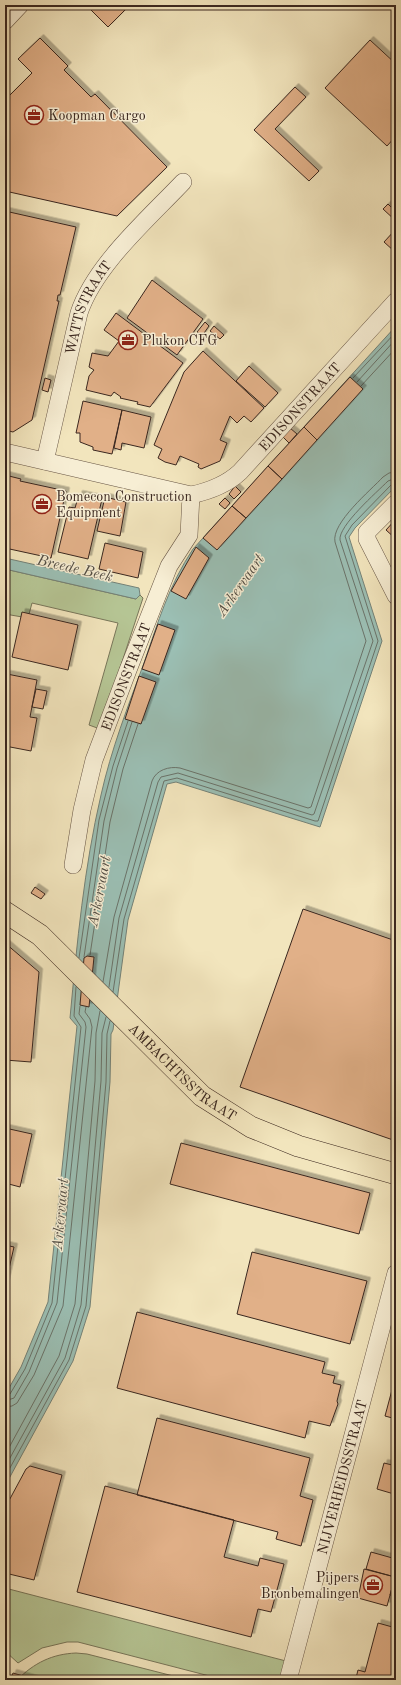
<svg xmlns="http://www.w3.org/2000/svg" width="401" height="1685" font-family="'Old Standard TT',serif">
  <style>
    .green { fill: #b6c695; stroke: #78765a }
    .water { fill: #9bbfb4; stroke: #748278 }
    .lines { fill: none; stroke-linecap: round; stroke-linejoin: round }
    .shore { stroke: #6a736a; stroke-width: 1 }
    .building { fill: #e1b088; stroke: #3a271f; filter: url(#shadow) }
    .minor-casing { stroke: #685646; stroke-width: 18 }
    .major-casing { stroke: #3a271f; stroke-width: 22 }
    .minor { stroke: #f7eed4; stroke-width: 17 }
    .major { stroke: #f2e5bd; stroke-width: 21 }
    .labels { text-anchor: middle; stroke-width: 3; stroke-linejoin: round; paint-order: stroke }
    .poi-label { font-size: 14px; fill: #3a271f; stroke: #f7eed4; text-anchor: start }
    .street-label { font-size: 14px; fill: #3a271f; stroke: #f7eed4 }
    .water-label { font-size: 15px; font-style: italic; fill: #524d44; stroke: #f7eed4 }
  </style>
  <defs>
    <filter id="shadow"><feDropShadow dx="3.5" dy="-3.5" stdDeviation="0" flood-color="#0004"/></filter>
  </defs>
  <rect width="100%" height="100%" fill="#f2e5bd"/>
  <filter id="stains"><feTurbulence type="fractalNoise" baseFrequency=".005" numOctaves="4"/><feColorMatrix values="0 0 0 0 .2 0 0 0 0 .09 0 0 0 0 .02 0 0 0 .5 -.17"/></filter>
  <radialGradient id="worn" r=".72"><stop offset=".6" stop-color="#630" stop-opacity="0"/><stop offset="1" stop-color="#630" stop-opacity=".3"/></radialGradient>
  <path class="green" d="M 5,569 L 136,599 L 140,595 L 143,598 L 100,729 L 89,725 L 118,623 L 32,603 L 28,618 L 5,614 Z
    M 5,1588 L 286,1661 L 280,1680 L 225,1680 L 78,1642 L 67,1642 L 42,1648 L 18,1663 L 5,1651 Z
    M 76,1653 L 87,1654 L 189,1680 L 17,1680 C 34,1663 52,1654 76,1653 Z"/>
  <path class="water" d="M 396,326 L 396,486 L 355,528 L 349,537 L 382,641 L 320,827 L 176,782 L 167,784 L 128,920 L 113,1030 L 111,1034 L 110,1082 L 90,1307 L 73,1361 L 5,1486 L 5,1395 L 21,1367 L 48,1302 L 77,1026 L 70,1018 C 77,943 84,868 101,795 C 111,750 128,706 144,663 C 158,622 169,585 193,549 Z
    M 5,558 L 139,588 L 140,595 L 136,599 L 5,569 Z"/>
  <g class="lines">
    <path class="shore" d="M 353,378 L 396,332
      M 357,382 L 396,339
      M 361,386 L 396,348
      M 90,955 L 110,822 L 123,769 L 138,724
      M 84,957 L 104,821 L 117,768 L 132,722
      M 79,958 L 99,820 L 113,766 L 128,721
      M 103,982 L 114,917 L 152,781 C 156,770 169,766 180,768 L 308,808 L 311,807 L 366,641 L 335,542 C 331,523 371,490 383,477 L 389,473 L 396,472
      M 109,987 L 119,918 L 158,782 L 161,777 L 178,773 L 312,815 L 314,814 L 373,641 L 340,540 C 338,526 377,492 388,481 L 396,478
      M 113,992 L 124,919 L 164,781 L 177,778 L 315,821 L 318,821 L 378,641 L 345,536 L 352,525 L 391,485 L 396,483
      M 5,1396 L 10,1394 L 25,1369 L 52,1303 L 81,1027 L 74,1016 L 76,987
      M 5,1401 L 14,1398 L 29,1372 L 57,1303 L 86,1027 L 85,1022 L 79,1014 L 80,1006
      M 5,1407 L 12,1406 L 17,1403 L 34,1375 L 63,1306 L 92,1027 L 90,1019 L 85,1012 L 86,1007
      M 5,1455 L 59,1356 L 75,1304 L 95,1081 L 96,1033 L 100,1011
      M 5,1467 L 65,1358 L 81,1305 L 101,1081 L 102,1033 L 106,1017
      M 5,1477 L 69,1360 L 86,1306 L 106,1082 L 107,1034 L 110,1021"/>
  </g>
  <path class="building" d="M 86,5 L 130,5 L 108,27 Z
    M 40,38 L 68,66 L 64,70 L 91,97 L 95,94 L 167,167 L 117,216 L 5,191 L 5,100 L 32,73 L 18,59 Z
    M 370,40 L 396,64 L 396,136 L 387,146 L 325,88 Z
    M 295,87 L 306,97 L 275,129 L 319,171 L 309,181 L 254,130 Z
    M 388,204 L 396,212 L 396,221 L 383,209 Z
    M 5,211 L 76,227 L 60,295 L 58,295 L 57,301 L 59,301 L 32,420 L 13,432 L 5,430 Z
    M 396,229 L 396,249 L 394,251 L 384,242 Z
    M 152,280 L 203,319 L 177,355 L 127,318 Z
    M 116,313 L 183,363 L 150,407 L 137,404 L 138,402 L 120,398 L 121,397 L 114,392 L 111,396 L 86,390 L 89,376 L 94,370 L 89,367 L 92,353 L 108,356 L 119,341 L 104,330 Z
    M 205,322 L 209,326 L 202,336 L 197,332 Z
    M 214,326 L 224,335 L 220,339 L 210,331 Z
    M 203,351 L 264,408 L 251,422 L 244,416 L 237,423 L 230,416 L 220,440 L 227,443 L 220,461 L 201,469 L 198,467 L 199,464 L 180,456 L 176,465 L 165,462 L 158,458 L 162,449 L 154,445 L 184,372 Z
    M 249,366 L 278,393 L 265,407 L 236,381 Z
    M 350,377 L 363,389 L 317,440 L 304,427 Z
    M 45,378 L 51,380 L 48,392 L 42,390 Z
    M 83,401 L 122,410 L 112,454 L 93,450 L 93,447 L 80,442 L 80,433 L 76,433 Z
    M 122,410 L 151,417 L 144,448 L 122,443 L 121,450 L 114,448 Z
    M 304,427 L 317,440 L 282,479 L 268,466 Z
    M 290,428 L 297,434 L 289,443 L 282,436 Z
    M 268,466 L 282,479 L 246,518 L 232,506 Z
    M 5,475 L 21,479 L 20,481 L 66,491 L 51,558 L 5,548 Z
    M 235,486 L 241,492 L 234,499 L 229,494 Z
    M 79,494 L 102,499 L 88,559 L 58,552 L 69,507 L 75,508 Z
    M 105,497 L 126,502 L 120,536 L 97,531 Z
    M 225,498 L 230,503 L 225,509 L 219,504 Z
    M 232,506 L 246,518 L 217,550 L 203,538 Z
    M 396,519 L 396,539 L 386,530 Z
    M 105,543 L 143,552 L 138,578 L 99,569 Z
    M 196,547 L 209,558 L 186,599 L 171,591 Z
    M 22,612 L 78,625 L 68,670 L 12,657 Z
    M 158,624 L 175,630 L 159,675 L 142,669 Z
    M 7,674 L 37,680 L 30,717 L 37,718 L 31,751 L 5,746 L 5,682 Z
    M 139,676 L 156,682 L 141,724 L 125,719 Z
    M 36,689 L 47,691 L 43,709 L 32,707 Z
    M 35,887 L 45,894 L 41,899 L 31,893 Z
    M 303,909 L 396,941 L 396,1141 L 240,1087 Z
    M 5,943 L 39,972 L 31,1062 L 5,1060 L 5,974 L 10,968 L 5,963 Z
    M 87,956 L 94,957 L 89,1007 L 80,1005 L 84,958 Z
    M 5,1128 L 32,1134 L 20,1187 L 5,1183 Z
    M 181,1143 L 370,1193 L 359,1234 L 170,1184 Z
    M 5,1245 L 14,1247 L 5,1286 Z
    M 252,1252 L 367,1281 L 350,1344 L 237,1314 Z
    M 137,1312 L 325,1362 L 322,1373 L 335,1376 L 333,1383 L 341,1385 L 337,1401 L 338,1404 L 330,1426 L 309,1421 L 305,1438 L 117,1388 Z
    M 396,1375 L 396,1419 L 385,1416 Z
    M 157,1418 L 310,1458 L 300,1496 L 313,1500 L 301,1546 L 276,1539 L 278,1532 L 137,1495 Z
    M 384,1463 L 396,1466 L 396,1502 L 393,1501 L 394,1494 L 377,1489 Z
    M 30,1466 L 62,1475 L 34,1580 L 5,1573 L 5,1508 L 26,1469 Z
    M 105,1486 L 234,1520 L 224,1557 L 258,1566 L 260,1558 L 284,1564 L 271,1612 L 258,1609 L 251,1637 L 77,1592 Z
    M 371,1552 L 396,1559 L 396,1597 L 390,1595 L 395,1577 L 366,1569 Z
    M 364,1569 L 395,1577 L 387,1606 L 358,1598 Z
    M 378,1623 L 396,1628 L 396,1680 L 362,1680 L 356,1678 L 358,1670 L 365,1672 Z
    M 13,1673 L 37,1680 L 10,1680 Z"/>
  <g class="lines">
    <g class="minor-casing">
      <g id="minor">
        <path d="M 5,21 L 20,5"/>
        <path id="s1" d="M 5,452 L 191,495 C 210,491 226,485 240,472 L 396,301"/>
        <path id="s2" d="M 45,461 L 79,313 C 95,265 147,220 183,182"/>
        <path d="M 396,503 L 367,532 L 367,539 L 396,596"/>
        <path id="s3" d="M 73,865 L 82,810 L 94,760 L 128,670 L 169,566 L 189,535 L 191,495"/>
        <path id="s4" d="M 288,1680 L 396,1273"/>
      </g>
    </g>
    <g class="major-casing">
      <g id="major">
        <path id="s5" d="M 5,912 L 40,935 L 202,1096 L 251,1127 L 298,1146 L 396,1174"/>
      </g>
    </g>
    <use href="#minor" class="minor"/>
    <use href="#major" class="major"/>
  </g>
  <defs>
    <g id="office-ring" transform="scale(1)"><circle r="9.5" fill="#f7eed4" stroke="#8f2418" stroke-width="1.5"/><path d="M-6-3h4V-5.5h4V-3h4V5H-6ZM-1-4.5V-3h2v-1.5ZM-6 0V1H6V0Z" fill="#8f2418"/></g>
  </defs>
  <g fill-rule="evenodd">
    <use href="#office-ring" x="34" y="115"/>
    <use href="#office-ring" x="128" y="340"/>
    <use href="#office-ring" x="42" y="504"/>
    <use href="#office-ring" x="373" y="1585"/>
  </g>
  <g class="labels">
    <g class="poi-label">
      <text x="48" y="120">Koopman Cargo</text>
      <text x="142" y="345">Plukon CFG</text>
      <text x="56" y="501">Bomecon Construction<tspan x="56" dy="16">Equipment</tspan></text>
      <text x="359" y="1582" text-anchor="end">Pijpers<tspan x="359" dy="16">Bronbemalingen</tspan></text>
    </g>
    <g class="street-label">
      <text dy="5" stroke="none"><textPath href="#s2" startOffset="160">WATTSTRAAT</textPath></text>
      <text dy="5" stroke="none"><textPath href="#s1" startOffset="334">EDISONSTRAAT</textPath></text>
      <text dy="5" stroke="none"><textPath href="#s3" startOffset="196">EDISONSTRAAT</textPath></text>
      <text dy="5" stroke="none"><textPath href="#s5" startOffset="240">AMBACHTSSTRAAT</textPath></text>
      <text dy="5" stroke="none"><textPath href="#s4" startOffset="210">NIJVERHEIDSSTRAAT</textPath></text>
    </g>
    <g class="water-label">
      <text transform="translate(75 568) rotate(13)" y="5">Breede Beek</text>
      <text transform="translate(240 585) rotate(-55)" y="5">Arkervaart</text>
      <text transform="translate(99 891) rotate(-79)" y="5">Arkervaart</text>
      <text transform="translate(60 1214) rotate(-85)" y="5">Arkervaart</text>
    </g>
  </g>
  <rect width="401" height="1685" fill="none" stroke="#f2e5bd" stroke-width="20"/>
  <rect x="6" y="6" width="389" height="1673" fill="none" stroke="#3a271f" stroke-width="2"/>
  <rect x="10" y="10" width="381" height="1665" fill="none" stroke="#3a271f"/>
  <rect width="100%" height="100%" filter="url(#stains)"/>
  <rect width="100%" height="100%" fill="url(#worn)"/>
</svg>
